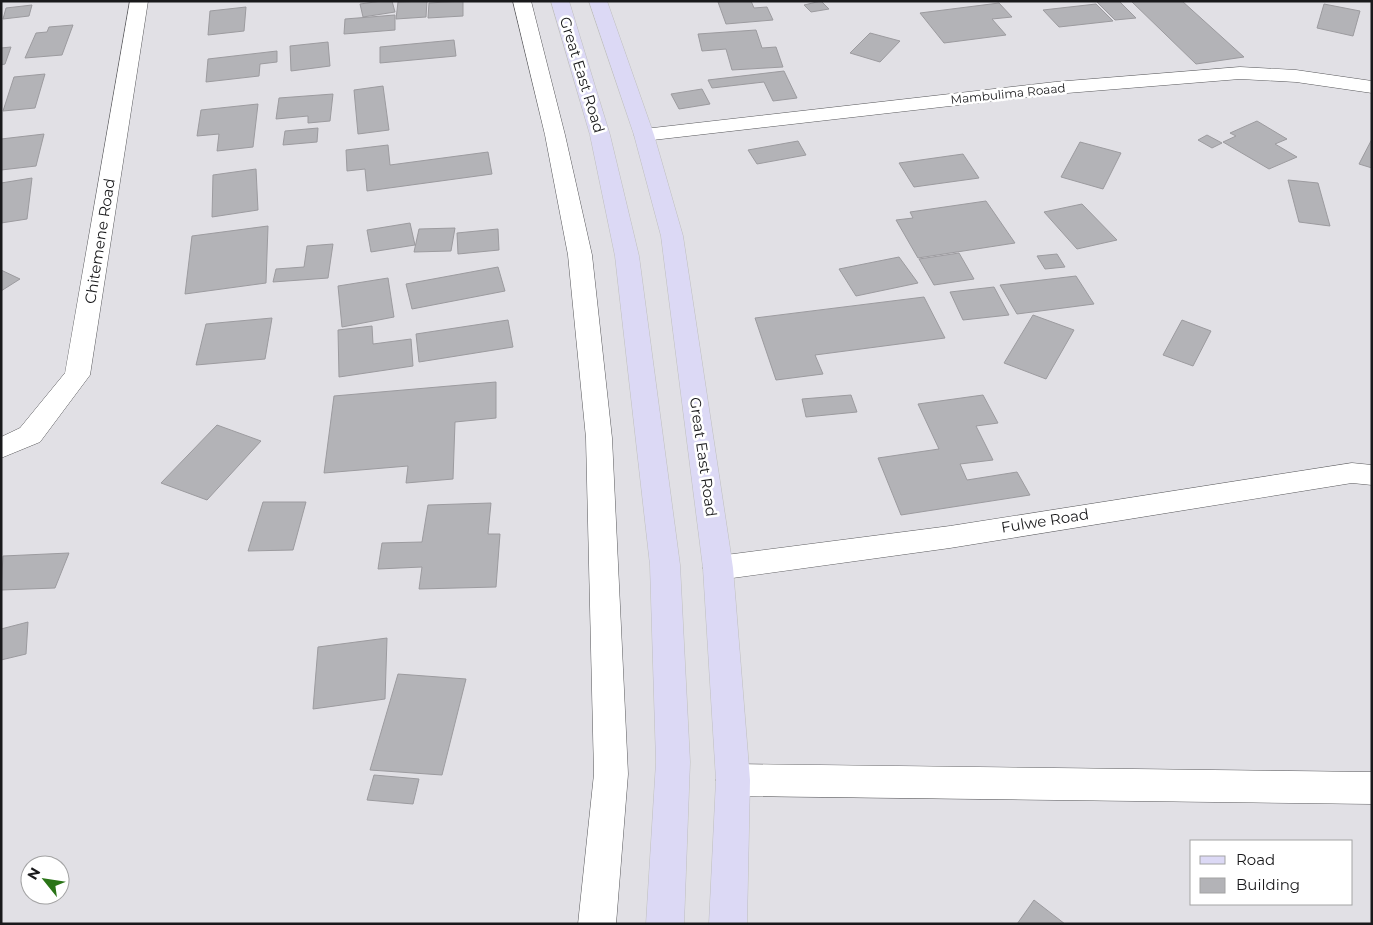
<svg xmlns="http://www.w3.org/2000/svg" width="1373" height="925" font-family="Montserrat,sans-serif">
  <style>
    .building { fill: #b3b3b7; stroke: #9c9b9f }
    .lines { fill: none; stroke-linecap: round; stroke-linejoin: round }
    .minor-casing { stroke: #59595c; stroke-width: 1 }
    .primary-casing { stroke: #bfbfbf; stroke-width: 1 }
    .minor { fill: #fff; fill-rule: evenodd }
    .primary { fill: #dcd9f5; fill-rule: evenodd }
    .labels { text-anchor: middle; stroke-width: 5; stroke-linejoin: round; paint-order: stroke }
    .far-street-label { font-size: 12px; fill: #19191b; stroke: #fff }
    .street-label { font-size: 15px; fill: #19191b; stroke: #fff }
  </style>
  <rect width="100%" height="100%" fill="#e1e0e5"/>
  <path class="building" d="M 382,1 L 392,1 L 395,12 L 363,17 L 360,4 Z
    M 427,1 L 426,17 L 396,19 L 398,2 Z
    M 463,1 L 463,16 L 428,18 L 429,3 Z
    M 751,1 L 754,8 L 767,7 L 773,20 L 726,24 L 718,2 Z
    M 821,1 L 829,9 L 811,12 L 804,5 Z
    M 1096,1 L 1119,1 L 1136,18 L 1115,20 Z
    M 1131,1 L 1182,1 L 1244,57 L 1196,64 Z
    M 999,3 L 1012,17 L 992,19 L 1006,35 L 944,43 L 920,13 Z
    M 1096,4 L 1113,21 L 1059,27 L 1043,10 Z
    M 1324,4 L 1360,11 L 1353,36 L 1317,28 Z
    M 32,5 L 29,16 L 3,19 L 6,8 Z
    M 246,7 L 244,31 L 208,35 L 210,11 Z
    M 395,15 L 395,30 L 344,34 L 345,19 Z
    M 73,25 L 62,55 L 25,58 L 36,33 L 47,32 L 49,27 Z
    M 756,30 L 762,48 L 776,47 L 783,67 L 732,70 L 726,49 L 702,51 L 698,34 Z
    M 870,33 L 900,41 L 880,62 L 850,53 Z
    M 454,40 L 456,56 L 380,63 L 380,47 Z
    M 328,42 L 330,66 L 291,71 L 290,46 Z
    M 11,47 L 5,64 L 1,65 L 1,48 Z
    M 277,51 L 277,62 L 260,64 L 259,76 L 206,82 L 208,59 Z
    M 784,71 L 797,98 L 773,101 L 764,82 L 712,88 L 708,80 Z
    M 45,74 L 35,108 L 3,111 L 14,77 Z
    M 383,86 L 389,130 L 358,134 L 354,90 Z
    M 702,89 L 710,104 L 679,109 L 671,94 Z
    M 333,94 L 330,121 L 308,123 L 308,116 L 276,119 L 279,98 Z
    M 258,104 L 253,147 L 217,151 L 219,134 L 197,136 L 201,110 Z
    M 1257,121 L 1287,139 L 1275,144 L 1297,157 L 1269,169 L 1223,142 L 1236,136 L 1230,133 Z
    M 318,128 L 317,142 L 283,145 L 285,131 Z
    M 44,134 L 36,166 L 1,170 L 1,139 Z
    M 1207,135 L 1222,143 L 1212,148 L 1198,140 Z
    M 1372,139 L 1372,168 L 1359,164 Z
    M 798,141 L 806,155 L 757,164 L 748,150 Z
    M 1080,142 L 1121,153 L 1103,189 L 1061,177 Z
    M 388,145 L 390,165 L 488,152 L 492,174 L 367,191 L 365,169 L 347,171 L 346,150 Z
    M 963,154 L 979,178 L 914,187 L 899,163 Z
    M 256,169 L 258,210 L 212,217 L 213,175 Z
    M 32,178 L 27,219 L 1,223 L 1,183 Z
    M 1288,180 L 1318,183 L 1330,226 L 1299,222 Z
    M 986,201 L 1015,243 L 918,258 L 896,220 L 913,218 L 910,212 Z
    M 1082,204 L 1117,240 L 1077,249 L 1044,212 Z
    M 410,223 L 415,245 L 371,252 L 367,230 Z
    M 268,226 L 266,283 L 185,294 L 192,236 Z
    M 455,228 L 451,251 L 414,252 L 419,229 Z
    M 498,229 L 499,250 L 458,254 L 457,233 Z
    M 333,244 L 328,278 L 273,282 L 276,269 L 304,267 L 307,246 Z
    M 959,253 L 974,279 L 934,285 L 919,259 Z
    M 1057,254 L 1065,267 L 1045,269 L 1037,256 Z
    M 899,257 L 918,283 L 856,296 L 839,269 Z
    M 498,267 L 505,291 L 412,309 L 406,284 Z
    M 1,270 L 20,279 L 1,291 Z
    M 1076,276 L 1094,304 L 1017,314 L 1000,285 Z
    M 388,278 L 394,317 L 342,327 L 338,286 Z
    M 994,287 L 1009,315 L 963,320 L 950,292 Z
    M 924,297 L 945,338 L 815,355 L 823,374 L 776,380 L 755,318 Z
    M 1033,315 L 1074,330 L 1046,379 L 1004,363 Z
    M 272,318 L 265,359 L 196,365 L 206,324 Z
    M 508,320 L 513,347 L 419,362 L 416,334 Z
    M 1182,320 L 1211,331 L 1193,366 L 1163,355 Z
    M 372,326 L 373,344 L 411,339 L 413,366 L 339,377 L 338,330 Z
    M 496,382 L 496,418 L 455,422 L 453,479 L 406,483 L 408,466 L 324,473 L 334,396 Z
    M 851,395 L 857,412 L 806,417 L 802,399 Z
    M 983,395 L 998,423 L 976,426 L 993,460 L 960,464 L 967,480 L 1017,472 L 1030,495 L 901,515 L 878,458 L 939,449 L 918,404 Z
    M 217,425 L 261,441 L 207,500 L 161,483 Z
    M 263,502 L 306,502 L 293,550 L 248,551 Z
    M 491,503 L 488,534 L 500,534 L 496,587 L 419,589 L 422,567 L 378,569 L 382,543 L 422,542 L 428,505 Z
    M 69,553 L 55,588 L 1,590 L 3,556 Z
    M 28,622 L 26,654 L 1,660 L 1,629 Z
    M 387,638 L 385,699 L 313,709 L 318,647 Z
    M 398,674 L 466,679 L 442,775 L 370,770 Z
    M 374,775 L 419,779 L 413,804 L 367,800 Z
    M 1034,900 L 1065,924 L 1017,924 Z"/>
  <g class="lines">
    <g class="minor-casing">
      <path id="minor" d="M 130,1 L 148,1 L 90,375 L 40,442 L 1,458 L 1,437 L 20,428 L 65,373 Z
        M 513,1 L 531,1 L 565,135 L 592,255 L 612,438 L 628,774 L 616,924 L 578,924 L 594,774 L 586,438 L 568,255 L 545,135 Z
        M 1240,67 L 1296,70 L 1372,81 L 1372,93 L 1296,82 L 1240,79 L 1055,94 L 644,141 L 637,139 L 634,135 L 637,131 L 644,129 L 1055,82 Z
        M 1352,463 L 1372,465 L 1372,485 L 1352,483 L 950,548 L 718,580 L 707,576 L 703,568 L 707,560 L 718,556 L 950,526 Z
        M 733,764 L 1372,772 L 1372,804 L 733,796 L 721,791 L 716,780 L 721,769 Z"/>
    </g>
    <g class="primary-casing">
      <path id="primary" d="M 551,1 L 569,1 L 610,135 L 639,256 L 680,565 L 690,762 L 684,924 L 646,924 L 656,762 L 650,565 L 615,256 L 590,135 Z
        M 589,1 L 607,1 L 654,135 L 683,236 L 733,568 L 750,780 L 747,924 L 709,924 L 716,780 L 703,568 L 661,236 L 634,135 Z"/>
    </g>
    <use href="#minor" class="minor"/>
    <use href="#primary" class="primary"/>
  </g>
  <g class="labels">
    <g class="far-street-label">
      <text transform="translate(1008 94) rotate(-6)" y="4">Mambulima Roaad</text>
    </g>
    <g class="street-label">
      <text transform="translate(582 75) rotate(73)" y="5">Great East Road</text>
      <text transform="translate(100 241) rotate(-81)" y="5">Chitemene Road</text>
      <text transform="translate(703 457) rotate(82)" y="5">Great East Road</text>
      <text transform="translate(1045 521) rotate(-9)" y="5">Fulwe Road</text>
    </g>
  </g>
  <rect width="1373" height="925" fill="none" stroke="#19191b" stroke-width="5"/>
  <rect x="1190" y="840" width="162" height="65" fill="#ffffff" stroke="#a3a3a4"/>
  <rect x="1200" y="856" width="25" height="8" fill="#dcd9f5" stroke="#a3a3a4"/>
  <text x="1236" y="865" font-size="15" fill="#19191b">Road</text>
  <rect x="1200" y="878" width="25" height="15" fill="#b3b3b7" stroke="#a3a3a4"/>
  <text x="1236" y="890" font-size="15" fill="#19191b">Building</text>
  <g transform="translate(45 880) rotate(300)"><circle r="24" fill="#ffffff" stroke="#a3a3a4"/>
  <path d="M0-4L9 19L0 12L-9 19Z" fill="#2a7417"/>
  <text y="-8" font-size="14" font-weight="bold" text-anchor="middle" fill="#19191b">N</text>
  </g>
</svg>
